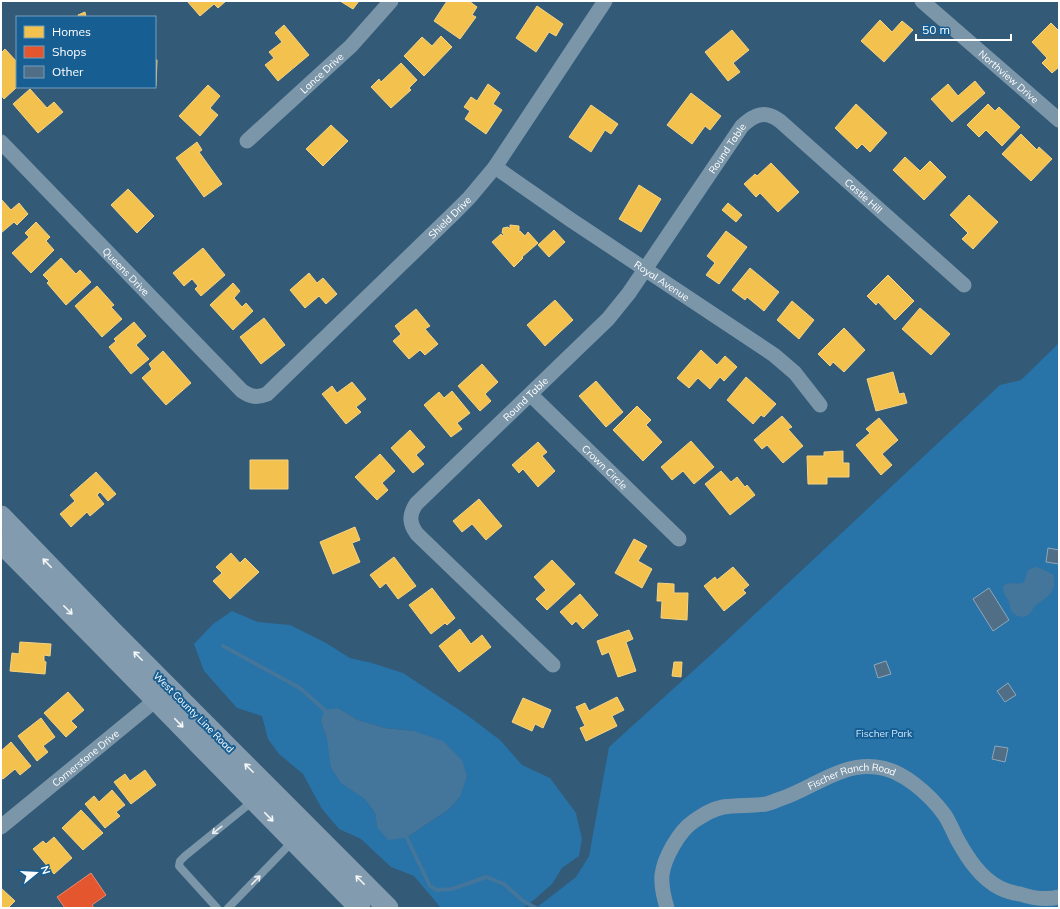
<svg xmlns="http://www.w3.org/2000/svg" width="1060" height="909" font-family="Mulish,sans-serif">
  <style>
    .green { fill: #2873a7; fill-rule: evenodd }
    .water { fill: #44759a }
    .homes { fill: #f2c14e; stroke: #f6d483 }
    .shops { fill: #e4572e; stroke: #ec896d }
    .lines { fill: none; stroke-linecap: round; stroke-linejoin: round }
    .stream { stroke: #44759a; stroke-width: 4 }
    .building { fill: #506f86; stroke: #90a7b8 }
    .lane { stroke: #7b96a9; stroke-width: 8 }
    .street { stroke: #7b96a9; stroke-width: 15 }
    .secondary { stroke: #839bae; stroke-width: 21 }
    .oneway { stroke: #f3f5f7 }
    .oneway2 { stroke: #ebeff2 }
    .labels { text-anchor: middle; stroke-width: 4; stroke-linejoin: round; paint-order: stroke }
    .street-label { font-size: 10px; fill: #fff; stroke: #175e93 }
    .park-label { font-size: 10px; fill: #cde8fc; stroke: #175e93 }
  </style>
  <rect width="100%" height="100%" fill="#335a77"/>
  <path class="green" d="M 1059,343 L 1059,908 L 536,908 L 576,877 L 589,856 L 609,747 L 725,642 L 1000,385 L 1021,380 Z
    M 232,611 L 258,622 L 290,625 L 326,643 L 350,658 L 372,663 L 403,673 L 467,715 L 500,740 L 522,765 L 550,778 L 576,813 L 582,839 L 579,856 L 562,868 L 552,884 L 535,899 L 523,908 L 441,908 L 414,876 L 391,867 L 361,839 L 339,829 L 322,809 L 303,774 L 279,754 L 268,739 L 262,716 L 237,708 L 204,671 L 194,644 L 213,624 ZM 338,708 L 358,720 L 385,728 L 414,731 L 460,797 L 448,810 L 406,838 L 377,827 L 375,813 L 327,740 L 321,721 Z"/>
  <path class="water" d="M 1035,567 C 1039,567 1050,573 1054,575 C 1056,593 1049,596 1036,605 C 1033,607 1033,610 1031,612 C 1027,618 1019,618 1014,614 C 1009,610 1011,605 1008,600 C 1005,595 1003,593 1003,586 C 1010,580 1017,586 1024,582 L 1028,570 Z
    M 338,708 L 358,720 L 385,728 L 414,731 L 443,741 L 462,760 L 467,776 L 460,797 L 448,810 L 406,838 L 388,840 L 377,827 L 375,813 L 365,799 L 341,783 L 331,768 L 327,740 L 321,721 L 324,710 Z"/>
  <path class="homes" d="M 187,1 L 226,1 L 218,8 L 214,4 L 200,16 Z
    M 340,1 L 359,1 L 353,9 Z
    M 447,1 L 469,1 L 477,7 L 472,15 L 476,17 L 460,39 L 434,21 Z
    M 537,6 L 563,24 L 556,36 L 549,32 L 536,52 L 516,38 Z
    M 85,12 L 86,17 L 79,17 L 78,15 Z
    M 880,20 L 892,32 L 902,21 L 913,30 L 884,62 L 861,41 Z
    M 1051,23 L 1059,31 L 1059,67 L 1052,73 L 1042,63 L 1047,58 L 1032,42 Z
    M 284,25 L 309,55 L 278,81 L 265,65 L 274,58 L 269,52 L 282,42 L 275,33 Z
    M 732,30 L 749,50 L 733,63 L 740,72 L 728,81 L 705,52 Z
    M 441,36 L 452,47 L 424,76 L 404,56 L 422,37 L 432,46 Z
    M 5,49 L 17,62 L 17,87 L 4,99 L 1,95 L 1,53 Z
    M 155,60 L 157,60 L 156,86 L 155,86 Z
    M 401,63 L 417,80 L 409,88 L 411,90 L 391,108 L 371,87 L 379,79 L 381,82 Z
    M 975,81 L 985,93 L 952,122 L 931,99 L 948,84 L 958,96 Z
    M 488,84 L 500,93 L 493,104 L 502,110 L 486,134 L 465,119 L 470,111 L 464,107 L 471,97 L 477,101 Z
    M 208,85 L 220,96 L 210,108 L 218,115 L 200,136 L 179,116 Z
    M 30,89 L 47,108 L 54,102 L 63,112 L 38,133 L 13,104 Z
    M 691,93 L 721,116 L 710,130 L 705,126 L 692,144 L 667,125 Z
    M 856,104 L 887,133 L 870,152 L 862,144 L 857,149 L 835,128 Z
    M 988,104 L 995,111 L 999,107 L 1020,127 L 1002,146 L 986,130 L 979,137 L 967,125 Z
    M 591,105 L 618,124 L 611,134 L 605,130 L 591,152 L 569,137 Z
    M 331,125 L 348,141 L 323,166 L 306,149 Z
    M 1021,134 L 1037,150 L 1039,147 L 1052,159 L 1031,181 L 1002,154 Z
    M 197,142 L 202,150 L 199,152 L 222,184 L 204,197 L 176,158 Z
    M 905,157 L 920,171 L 930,161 L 946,177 L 924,200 L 893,170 Z
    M 771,163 L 799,192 L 778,212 L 760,193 L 756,197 L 744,184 L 755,174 L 757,176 Z
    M 639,185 L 661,199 L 641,232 L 619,219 Z
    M 128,189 L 154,216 L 137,233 L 111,205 Z
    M 969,195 L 998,222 L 973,249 L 962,239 L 968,233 L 950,215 Z
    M 1,199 L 11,210 L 19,203 L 28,214 L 17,225 L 14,222 L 1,233 Z
    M 728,203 L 742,215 L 736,222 L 722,210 Z
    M 36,222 L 50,237 L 46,241 L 54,250 L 31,273 L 12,253 L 29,237 L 25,233 Z
    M 510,225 L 519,226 L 519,232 L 520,231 L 525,236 L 528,232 L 538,243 L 522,257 L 523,258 L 514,267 L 492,242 L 501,234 L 503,236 L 504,234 L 502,233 L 503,228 L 508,227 L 510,229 Z
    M 554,230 L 565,242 L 549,257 L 538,245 Z
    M 726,231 L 747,247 L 719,284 L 706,275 L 715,263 L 707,256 Z
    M 203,248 L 225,275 L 201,296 L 195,289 L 198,286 L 192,279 L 184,286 L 173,273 Z
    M 61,258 L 76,274 L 80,270 L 91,282 L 66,305 L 47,283 L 49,281 L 43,275 Z
    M 750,268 L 779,292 L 764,311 L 747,297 L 745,300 L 732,290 Z
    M 309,273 L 317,283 L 323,278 L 337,294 L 326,304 L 319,296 L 305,308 L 290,290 Z
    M 888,275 L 914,301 L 895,320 L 878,302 L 876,305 L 867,296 Z
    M 233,283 L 240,291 L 234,298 L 242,307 L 246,303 L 253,311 L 233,330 L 210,305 Z
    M 97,286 L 114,305 L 111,307 L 122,319 L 102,337 L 75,306 Z
    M 555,300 L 573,320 L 545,346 L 527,325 Z
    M 792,301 L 814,320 L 799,339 L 777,320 Z
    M 920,308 L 950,334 L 931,355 L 902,329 Z
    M 416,309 L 430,326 L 425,329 L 438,344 L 425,355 L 420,350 L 409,359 L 393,341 L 401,334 L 395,326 Z
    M 264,318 L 285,345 L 261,364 L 240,337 Z
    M 134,322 L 146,336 L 136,345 L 149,359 L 131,374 L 109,347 L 116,341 L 114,339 Z
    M 844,328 L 865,350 L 844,372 L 833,362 L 830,366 L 818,354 Z
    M 701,350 L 717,365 L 725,356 L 737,367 L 724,381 L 720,377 L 710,389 L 698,378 L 689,388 L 677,378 Z
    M 163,351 L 191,383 L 166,405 L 142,378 L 152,369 L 149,364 Z
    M 482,364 L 498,382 L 485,394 L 491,401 L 480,411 L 458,386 Z
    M 893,372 L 899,394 L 904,393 L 907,403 L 876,411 L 867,379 Z
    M 746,377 L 776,404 L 764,417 L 761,415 L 753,424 L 727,400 Z
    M 596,381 L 623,412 L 606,427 L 579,396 Z
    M 352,382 L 366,399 L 356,407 L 361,412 L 346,424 L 322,394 L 332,386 L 337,393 Z
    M 452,391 L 470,413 L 457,423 L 462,429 L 451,437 L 424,405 L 439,392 L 444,398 Z
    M 637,406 L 651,420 L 646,425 L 662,442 L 643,461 L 613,430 Z
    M 782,416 L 792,427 L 788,429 L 803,446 L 783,463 L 767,445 L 762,449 L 754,440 Z
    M 879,418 L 898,440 L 882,454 L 892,465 L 881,475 L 856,445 L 870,433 L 866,429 Z
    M 410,430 L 425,447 L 416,455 L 424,464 L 413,473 L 391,448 Z
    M 691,441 L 714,467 L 694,484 L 683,471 L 672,480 L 661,467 Z
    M 538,442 L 547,452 L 542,456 L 555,471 L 538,487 L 523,469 L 519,473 L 512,465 Z
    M 843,451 L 843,463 L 849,463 L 849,477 L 827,477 L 827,484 L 808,484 L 807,456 L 824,456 L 824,452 Z
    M 380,454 L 395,471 L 382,483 L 388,490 L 377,500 L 355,477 Z
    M 250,460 L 288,460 L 288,489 L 250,489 Z
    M 721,471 L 731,482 L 737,477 L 745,487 L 747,485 L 755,495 L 730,515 L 705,484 Z
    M 96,472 L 116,494 L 108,501 L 100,492 L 97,495 L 104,504 L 90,516 L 87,512 L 71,527 L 60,514 L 75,501 L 70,495 Z
    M 479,499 L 502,526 L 486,540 L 472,524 L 462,532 L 453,521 Z
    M 355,527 L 360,540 L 352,543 L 360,562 L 333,574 L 320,542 Z
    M 634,539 L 647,546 L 638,561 L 652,569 L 642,588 L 615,573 Z
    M 231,553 L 240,563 L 245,558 L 259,572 L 230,599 L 213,581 L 222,573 L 216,567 Z
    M 394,557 L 416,586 L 398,599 L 386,583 L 380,588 L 370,575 Z
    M 552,560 L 575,584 L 547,610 L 536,599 L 546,590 L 534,577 Z
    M 733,567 L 749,585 L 743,590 L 746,593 L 724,611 L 704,586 L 715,577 L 717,580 Z
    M 658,583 L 674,584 L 674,593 L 688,593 L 687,620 L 661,618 L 662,601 L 657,601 Z
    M 432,588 L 455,618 L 447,625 L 445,623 L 431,634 L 409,605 Z
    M 580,594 L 598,615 L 583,629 L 576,621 L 572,625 L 560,612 Z
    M 460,629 L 471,644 L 482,635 L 491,647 L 459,672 L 439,646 Z
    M 629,630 L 633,639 L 626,642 L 636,671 L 618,677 L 609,652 L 602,655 L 597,641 Z
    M 20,642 L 51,644 L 50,656 L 44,655 L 44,661 L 46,662 L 45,674 L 10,671 L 12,653 L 19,654 Z
    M 674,662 L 682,662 L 681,677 L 672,676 Z
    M 68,692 L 84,710 L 71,721 L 77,727 L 66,737 L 44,713 Z
    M 617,697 L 624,710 L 612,716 L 617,726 L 586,741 L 580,728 L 585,726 L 576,707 L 585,703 L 589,711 Z
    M 523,698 L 551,710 L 543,728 L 535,724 L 532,731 L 512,722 Z
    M 41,718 L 55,737 L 43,746 L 48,752 L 37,761 L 18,736 Z
    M 11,742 L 31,766 L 20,775 L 15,769 L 3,779 L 1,778 L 1,751 Z
    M 145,770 L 156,785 L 131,804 L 114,782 L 125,774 L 130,781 Z
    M 112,790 L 125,805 L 116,812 L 120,816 L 105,828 L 85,804 L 94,796 L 99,802 Z
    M 81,810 L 103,833 L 83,850 L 62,828 Z
    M 54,837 L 72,858 L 54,874 L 33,849 L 43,841 L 46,844 Z
    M 1,888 L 15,901 L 8,908 L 1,908 Z"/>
  <path class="shops" d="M 91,873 L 106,895 L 92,905 L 94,908 L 65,908 L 57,897 Z"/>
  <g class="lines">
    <path class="stream" d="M 223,646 L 300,688 L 328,713
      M 405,834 L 430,886 L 437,890 L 452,889 L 486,877 L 504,884 L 523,901 L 536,908"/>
  </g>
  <path class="building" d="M 1048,548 L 1059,550 L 1059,564 L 1046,562 Z
    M 989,588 L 1009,620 L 993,631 L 973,599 Z
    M 886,661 L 891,674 L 878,678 L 874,665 Z
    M 1008,683 L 1016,695 L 1005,702 L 997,691 Z
    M 995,746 L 1008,748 L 1005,762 L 992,759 Z"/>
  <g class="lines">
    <path class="lane" d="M 217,908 L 179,866 L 180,861 L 185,856 L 253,801
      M 228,908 L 293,841"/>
    <g class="street">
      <path id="s1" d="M 922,1 L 1059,120"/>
      <path id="s2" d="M 247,141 L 351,46 L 391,1"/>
      <path id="s3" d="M 1,142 L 242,391 C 251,397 257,398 267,394 L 454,213 L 469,198 L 495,167 L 605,1"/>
      <path id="s4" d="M 495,167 L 571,220 L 774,355 L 795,373 L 820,405"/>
      <path id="s5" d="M 531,395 L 679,539"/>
      <path id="s6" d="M 553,665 L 417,534 C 409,523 409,515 416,504 L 608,319 L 629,293 L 742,126 C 755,114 765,110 780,121 L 964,285"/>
      <path id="s7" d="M 1,827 L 163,694"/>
      <path id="s8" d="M 667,908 C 664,898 661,886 662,875 C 664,858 679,831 694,821 C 703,815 712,809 723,807 C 737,805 752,806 766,804 C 771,803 777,800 783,798 C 814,787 841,763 876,767 C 902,769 930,795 944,814 C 949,821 953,831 957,839 C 967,857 980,878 1000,888 C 1006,891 1013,893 1020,894 C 1032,898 1047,900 1059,897"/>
    </g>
    <path class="secondary" d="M 1,516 L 110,629 L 388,908
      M 1,543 C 122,664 240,787 360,908"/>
  </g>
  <defs><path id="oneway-shaft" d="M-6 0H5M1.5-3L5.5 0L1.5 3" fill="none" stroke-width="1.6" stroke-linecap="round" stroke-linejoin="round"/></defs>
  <g class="oneway">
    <use href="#oneway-shaft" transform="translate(47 563) rotate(-134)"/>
    <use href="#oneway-shaft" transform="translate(68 610) rotate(45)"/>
    <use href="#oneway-shaft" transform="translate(138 656) rotate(-135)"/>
    <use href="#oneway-shaft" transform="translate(179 723) rotate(46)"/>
    <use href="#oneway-shaft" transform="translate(249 768) rotate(-135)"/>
    <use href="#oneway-shaft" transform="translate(269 817) rotate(46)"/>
    <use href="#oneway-shaft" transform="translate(360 880) rotate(-135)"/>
  </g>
  <g class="oneway2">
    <use href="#oneway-shaft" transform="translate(217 830) rotate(142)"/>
    <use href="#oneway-shaft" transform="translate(256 880) rotate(-46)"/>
  </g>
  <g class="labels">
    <g class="street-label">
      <text dy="4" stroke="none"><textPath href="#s2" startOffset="101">Lance Drive</textPath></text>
      <text dy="4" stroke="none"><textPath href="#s1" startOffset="115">Northview Drive</textPath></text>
      <text dy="4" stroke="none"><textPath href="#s6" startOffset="696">Round Table</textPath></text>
      <text dy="4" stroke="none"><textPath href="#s6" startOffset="878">Castle Hill</textPath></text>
      <text dy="4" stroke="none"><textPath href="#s3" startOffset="627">Shield Drive</textPath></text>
      <text dy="4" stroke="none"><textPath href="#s3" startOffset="180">Queens Drive</textPath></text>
      <text dy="4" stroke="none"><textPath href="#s4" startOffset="202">Royal Avenue</textPath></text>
      <text dy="4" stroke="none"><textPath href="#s6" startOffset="373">Round Table</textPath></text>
      <text dy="4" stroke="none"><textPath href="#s5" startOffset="103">Crown Circle</textPath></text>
      <text transform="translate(194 712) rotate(45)" y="4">West County Line Road</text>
      <text dy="4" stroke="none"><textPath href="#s7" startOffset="109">Cornerstone Drive</textPath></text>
      <text dy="4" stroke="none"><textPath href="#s8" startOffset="265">Fischer Ranch Road</textPath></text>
    </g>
    <g class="park-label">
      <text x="884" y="737">Fischer Park</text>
    </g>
  </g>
  <rect width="1060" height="909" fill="none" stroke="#ffffff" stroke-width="4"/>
  <rect x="16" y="16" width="140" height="72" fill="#175e93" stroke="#749ebe"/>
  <rect x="24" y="26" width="20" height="12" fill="#f2c14e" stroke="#749ebe"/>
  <text x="52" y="36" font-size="12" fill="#ffffff">Homes</text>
  <rect x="24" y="46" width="20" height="12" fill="#e4572e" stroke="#749ebe"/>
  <text x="52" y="56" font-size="12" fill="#ffffff">Shops</text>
  <rect x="24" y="66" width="20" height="12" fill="#506f86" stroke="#749ebe"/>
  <text x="52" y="76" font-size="12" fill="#ffffff">Other</text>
  <g transform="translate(36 873) rotate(72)" stroke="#175e93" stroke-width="3" paint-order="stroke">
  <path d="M0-3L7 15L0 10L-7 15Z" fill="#ffffff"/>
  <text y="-6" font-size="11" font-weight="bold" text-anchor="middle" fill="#ffffff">N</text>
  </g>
  <path d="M916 34v6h95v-6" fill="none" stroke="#ffffff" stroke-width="2"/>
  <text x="922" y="34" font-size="12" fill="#ffffff" stroke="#175e93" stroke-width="3" paint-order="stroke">50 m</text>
</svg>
